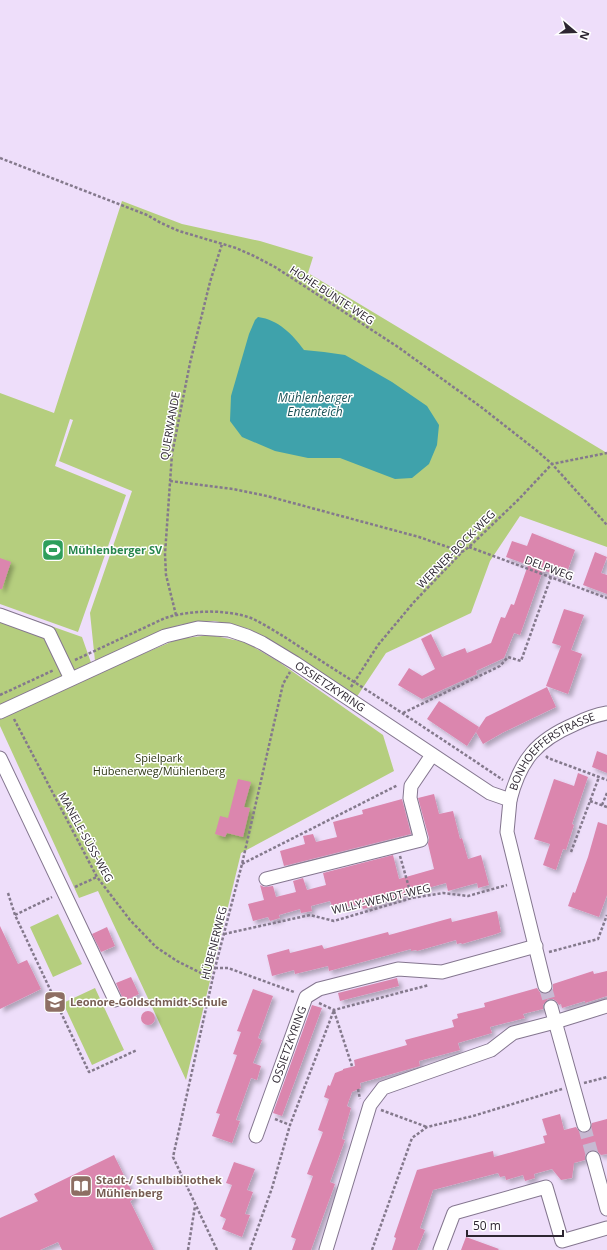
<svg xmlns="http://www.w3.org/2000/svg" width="607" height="1250" font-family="'Open Sans',sans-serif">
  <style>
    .green { fill: #b5ce7e }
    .water { fill: #3fa2ab }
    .building { fill: #db86ae; filter: url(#shadow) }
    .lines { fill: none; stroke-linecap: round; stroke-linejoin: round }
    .minor-tunnel { stroke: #c7b9d2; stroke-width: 13; stroke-dasharray: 13 6; stroke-linecap: butt }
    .minor-casing { stroke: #84768f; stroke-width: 15 }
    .path { stroke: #84798c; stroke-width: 2.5; stroke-dasharray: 3 2; stroke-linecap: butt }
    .minor { stroke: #fff; stroke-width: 13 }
    .labels { text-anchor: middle; stroke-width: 3; stroke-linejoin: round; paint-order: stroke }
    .street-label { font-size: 11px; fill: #2d2631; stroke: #fff }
    .leisure-label { font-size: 11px; font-weight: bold; fill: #27864d; stroke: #fff; text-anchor: start }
    .park-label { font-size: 11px; fill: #2c3613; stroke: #fff }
    .education-label { font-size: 11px; font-weight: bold; fill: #785e54; stroke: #fff; text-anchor: start }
    .water-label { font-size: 12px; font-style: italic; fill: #1b5358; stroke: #fff }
  </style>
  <defs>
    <filter id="shadow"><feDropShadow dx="3.5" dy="3.5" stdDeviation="2" flood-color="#0004"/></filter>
  </defs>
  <rect width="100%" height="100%" fill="#eedefa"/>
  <path class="green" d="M 122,201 L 182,224 L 260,241 L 313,257 L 308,273 L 607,453 L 607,547 L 520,516 L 490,561 L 471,613 L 386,653 L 356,698 L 265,638 L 249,629 L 231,624 L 214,621 L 198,622 L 179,625 L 95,661 L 90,613 L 132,491 L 59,461 L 73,420 L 70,419 L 55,466 L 126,495 L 78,632 L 0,604 L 0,393 L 54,413 Z
    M 0,608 L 82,637 L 95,674 L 178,639 L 210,635 L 245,642 L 279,662 L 383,735 L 394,771 L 241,853 L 186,1080 L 98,891 L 79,898 L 0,726 Z
    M 58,914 L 82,964 L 53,977 L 30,927 Z
    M 95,988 L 124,1050 L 92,1065 L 63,1003 Z"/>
  <path class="water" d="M 258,317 C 279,320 292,334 304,350 L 324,352 L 345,355 L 392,382 L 427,406 L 439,425 L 437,445 L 429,464 L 412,478 L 395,479 L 340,458 L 308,458 L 275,451 L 242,437 L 230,421 L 231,396 L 249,334 L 255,320 Z"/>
  <path class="building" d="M 532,533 L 575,550 L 565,578 L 543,570 L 520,635 L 514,633 L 504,658 L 476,671 L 477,674 L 422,699 L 398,685 L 409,668 L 422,676 L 435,669 L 421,639 L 431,634 L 442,657 L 465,648 L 467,653 L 491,643 L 501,617 L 505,618 L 511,604 L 514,605 L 528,565 L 506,557 L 512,541 L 527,546 Z
    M 595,552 L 607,557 L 601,573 L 607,575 L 607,594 L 583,585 Z
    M 0,558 L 11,562 L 2,589 L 0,589 Z
    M 564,609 L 584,615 L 571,650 L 582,654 L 568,694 L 546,686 L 561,646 L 552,643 Z
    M 547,687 L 556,707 L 502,733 L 483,744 L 476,732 L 486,717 Z
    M 439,701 L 479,727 L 467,746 L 427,719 Z
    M 597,751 L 607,755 L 607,773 L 592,767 Z
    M 578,773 L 588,777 L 572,824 L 574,825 L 566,850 L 563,849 L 556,870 L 543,865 L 550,844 L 534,839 L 554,779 L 574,786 Z
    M 238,779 L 251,782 L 244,807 L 250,808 L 243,837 L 227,833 L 225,837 L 215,834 L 220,816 L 228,818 Z
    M 434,794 L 439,814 L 453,811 L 460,839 L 462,838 L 468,859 L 481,855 L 489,885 L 478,888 L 477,883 L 448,891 L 446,883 L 403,895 L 404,897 L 374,904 L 374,906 L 363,909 L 361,903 L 343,908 L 342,904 L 332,906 L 330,901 L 311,906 L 312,911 L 301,913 L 300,909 L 279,915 L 280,918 L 270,921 L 268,917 L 253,921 L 248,904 L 264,900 L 260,885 L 264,887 L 273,886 L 276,897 L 296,892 L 293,881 L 303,878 L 307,890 L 326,885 L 323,873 L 393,855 L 399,879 L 434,869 L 428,844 L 429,838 L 418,798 Z
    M 402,799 L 411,834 L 284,866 L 280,851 L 305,844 L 303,836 L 313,834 L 316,842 L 337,837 L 333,822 L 363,814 L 362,810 Z
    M 598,822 L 607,825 L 607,895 L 599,917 L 568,906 L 573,892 L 575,893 L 588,857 Z
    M 497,911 L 501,932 L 496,934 L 462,944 L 461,943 L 457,944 L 456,940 L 417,951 L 416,950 L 411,951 L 411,949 L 329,971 L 328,966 L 295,974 L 294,970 L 272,976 L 267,955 L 289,949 L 290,953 L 322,945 L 324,949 L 388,932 L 389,935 L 451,918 L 452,922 Z
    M 0,926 L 18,964 L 27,960 L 41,989 L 0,1009 Z
    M 107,927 L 115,946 L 101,952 L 92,934 Z
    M 593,971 L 594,974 L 607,971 L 607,996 L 585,1003 L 585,1001 L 562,1008 L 561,1004 L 559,1005 L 556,1001 L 553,999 L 548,999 L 543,1005 L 543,1009 L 523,1014 L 525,1018 L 490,1027 L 492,1033 L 458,1043 L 460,1050 L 419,1061 L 420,1066 L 360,1083 L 361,1088 L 352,1092 L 347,1106 L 351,1108 L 342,1139 L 345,1140 L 330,1182 L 335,1184 L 311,1250 L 292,1250 L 296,1239 L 291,1237 L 313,1176 L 307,1174 L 323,1132 L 318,1130 L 329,1099 L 324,1097 L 328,1085 L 330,1086 L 335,1073 L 343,1070 L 343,1069 L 355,1066 L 354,1060 L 407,1045 L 405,1040 L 454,1027 L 452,1020 L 458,1018 L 457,1014 L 485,1007 L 484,1003 L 537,988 L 539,991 L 542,994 L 547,994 L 553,989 L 553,984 Z
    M 131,977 L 139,994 L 123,1002 L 122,997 L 116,983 Z
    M 397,978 L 399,986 L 340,1001 L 338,993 Z
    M 253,989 L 273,996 L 258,1038 L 262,1040 L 253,1063 L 261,1066 L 257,1080 L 251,1078 L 236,1120 L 240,1121 L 232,1143 L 212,1136 L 220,1114 L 216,1113 L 237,1055 L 233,1054 L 241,1032 L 237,1031 Z
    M 312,1005 L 322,1008 L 282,1116 L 273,1113 Z
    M141 1018a7 7 0 1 1 14 0a7 7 0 1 1-14 0Z
    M 560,1114 L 564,1130 L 576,1127 L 579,1131 L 582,1133 L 587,1133 L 590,1130 L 592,1123 L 607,1119 L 607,1154 L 601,1155 L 598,1152 L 595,1150 L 588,1152 L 585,1156 L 585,1160 L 574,1163 L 572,1178 L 561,1180 L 552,1169 L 534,1174 L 535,1178 L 525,1181 L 523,1175 L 506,1180 L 505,1176 L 500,1177 L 498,1173 L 433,1190 L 420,1228 L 425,1230 L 417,1250 L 392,1250 L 396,1238 L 394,1237 L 417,1170 L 493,1151 L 494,1157 L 545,1143 L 543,1136 L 547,1135 L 542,1119 Z
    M 114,1155 L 135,1198 L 130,1201 L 154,1250 L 62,1250 L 58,1242 L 40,1250 L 0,1250 L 0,1218 L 38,1201 L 34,1194 Z
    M 234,1162 L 255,1169 L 247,1190 L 253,1192 L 245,1214 L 250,1215 L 242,1237 L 222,1229 L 226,1219 L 220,1216 L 232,1185 L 226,1183 Z
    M 466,1237 L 499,1249 L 498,1250 L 461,1250 Z"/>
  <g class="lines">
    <path class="minor-tunnel" d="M 545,986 L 551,1007
      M 584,1125 L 593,1158"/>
    <g class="minor-casing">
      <g id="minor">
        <path d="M 0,615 L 49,633 L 71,679"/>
        <path id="s1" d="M 0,712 L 165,636 L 198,628 L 229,630 L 247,636 L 262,643 L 295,663 L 490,793 L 510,800 L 507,832 L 545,986"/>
        <path d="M 0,758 L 115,1000"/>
        <path id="s2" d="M 510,800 C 520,760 537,740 575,724 C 585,719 596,715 607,713"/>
        <path d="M 266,879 L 421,840 L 410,798 L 411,786 L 432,755"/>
        <path d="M 551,1007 L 584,1125"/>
        <path id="s3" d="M 256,1136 L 306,997 L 319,989 L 398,969 L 442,972 L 536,946"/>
        <path d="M 593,1158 L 607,1209"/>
        <path d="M 326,1250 L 370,1105 L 383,1088 L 491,1050 L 513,1033 L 555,1022 L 607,1006"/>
        <path d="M 440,1250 L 454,1213 L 546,1187 L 562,1241 L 607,1228"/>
      </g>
    </g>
    <path class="path" d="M 0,158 L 147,215 L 161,223 L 179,231 L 236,248 L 254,256 L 275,267 L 398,347 L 481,407 L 536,450 L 552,464 L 607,525
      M 170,481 L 233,489 L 267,496 L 419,537 L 462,552
      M 469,547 L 607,598
      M 176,615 L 166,575 L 165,554 L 172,454 L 190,363 L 210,282 L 222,244
      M 75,660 L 165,618 C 192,610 225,609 251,618 C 262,623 273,630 283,636 C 297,645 312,655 326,664 C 386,702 445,741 503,780
      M 351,687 L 378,645 L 414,602 L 462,552 L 469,547 L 519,499 L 552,464 L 607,453
      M 0,695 L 54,670
      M 403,713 L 500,666 L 508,657 L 521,661 L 551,577
      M 14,719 L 97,877 L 130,920 L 156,947 L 177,961 L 213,979
      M 546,756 L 548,758 L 607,780
      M 590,801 L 607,807
      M 602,805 L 607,793
      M 571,852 L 599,777
      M 400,856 L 412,898
      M 242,864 L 398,785
      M 75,887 L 97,877
      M 8,893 L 15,915 L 89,1072 L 137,1050
      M 15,915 L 52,897
      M 224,934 L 310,915 L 334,921 L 412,898 L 443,893 L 468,896 L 507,885
      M 549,952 L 598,939 L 607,915
      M 215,968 L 228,968 L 294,992
      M 319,1003 L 334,1010 L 429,985
      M 334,1011 L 352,1066
      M 584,1083 L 607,1077
      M 358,1089 L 360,1099
      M 381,1110 L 427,1127
      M 275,1119 L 290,1125
      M 188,1250 L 195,1206
      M 217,1250 L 173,1157 L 215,968 L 242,864 L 283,684 L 290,672
      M 250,1250 L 272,1188 L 290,1125 L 334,1010
      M 372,1250 L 412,1138 L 427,1127 L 473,1116 L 562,1089"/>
    <use href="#minor" class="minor"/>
  </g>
  <defs>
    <g id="stadium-square" transform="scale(1.15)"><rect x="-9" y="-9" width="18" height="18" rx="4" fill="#2e9e5b" stroke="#fff"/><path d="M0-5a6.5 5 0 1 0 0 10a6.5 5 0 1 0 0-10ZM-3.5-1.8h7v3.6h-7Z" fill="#fff"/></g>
    <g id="school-square" transform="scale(1.15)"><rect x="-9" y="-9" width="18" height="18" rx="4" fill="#8d6e63" stroke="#fff"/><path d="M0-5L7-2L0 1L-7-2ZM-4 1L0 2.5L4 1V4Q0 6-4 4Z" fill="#fff"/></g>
    <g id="library-square" transform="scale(1.15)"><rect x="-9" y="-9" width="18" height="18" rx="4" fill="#8d6e63" stroke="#fff"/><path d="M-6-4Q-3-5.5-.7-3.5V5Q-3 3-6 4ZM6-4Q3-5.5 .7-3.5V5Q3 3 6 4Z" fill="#fff"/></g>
  </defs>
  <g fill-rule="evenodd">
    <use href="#stadium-square" x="53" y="550"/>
    <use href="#school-square" x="55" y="1002"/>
    <use href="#library-square" x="81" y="1186"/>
  </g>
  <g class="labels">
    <g class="street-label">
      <text transform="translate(332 295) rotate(33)" y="4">HOHE-BÜNTE-WEG</text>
      <text transform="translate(170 426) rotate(-80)" y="4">QUERWANDE</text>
      <text transform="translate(456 549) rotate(-45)" y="4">WERNER-BOCK-WEG</text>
      <text transform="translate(549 568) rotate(20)" y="4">DELPWEG</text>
      <text dy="4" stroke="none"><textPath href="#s1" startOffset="363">OSSIETZKYRING</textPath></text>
      <text dy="4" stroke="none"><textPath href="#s2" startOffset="68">BONHOEFFERSTRASSE</textPath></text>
      <text transform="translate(86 837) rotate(61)" y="4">MANELE-SÜSS-WEG</text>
      <text transform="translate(381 899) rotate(-13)" y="4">WILLY-WENDT-WEG</text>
      <text transform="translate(214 943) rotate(-76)" y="4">HÜBENERWEG</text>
      <text dy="4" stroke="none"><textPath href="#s3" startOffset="97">OSSIETZKYRING</textPath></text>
    </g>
    <g class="leisure-label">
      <text x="68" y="554">Mühlenberger SV</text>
    </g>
    <g class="park-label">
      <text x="159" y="762">Spielpark<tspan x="159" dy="13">Hübenerweg/Mühlenberg</tspan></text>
    </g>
    <g class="education-label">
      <text x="70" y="1006">Leonore-Goldschmidt-Schule</text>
      <text x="96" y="1184">Stadt-/ Schulbibliothek<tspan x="96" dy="13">Mühlenberg</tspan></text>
    </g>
    <g class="water-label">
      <text x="315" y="402">Mühlenberger<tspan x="315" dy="14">Ententeich</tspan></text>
    </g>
  </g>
  <g transform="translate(575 32) rotate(109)" stroke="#ffffff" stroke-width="3" paint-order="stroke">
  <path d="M0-3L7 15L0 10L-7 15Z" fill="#2d2631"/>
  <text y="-6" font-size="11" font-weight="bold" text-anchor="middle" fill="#2d2631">N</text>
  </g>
  <path d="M467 1230v6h96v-6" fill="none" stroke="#2d2631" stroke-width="2"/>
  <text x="473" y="1230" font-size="12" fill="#2d2631" stroke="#ffffff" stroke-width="3" paint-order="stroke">50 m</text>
</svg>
